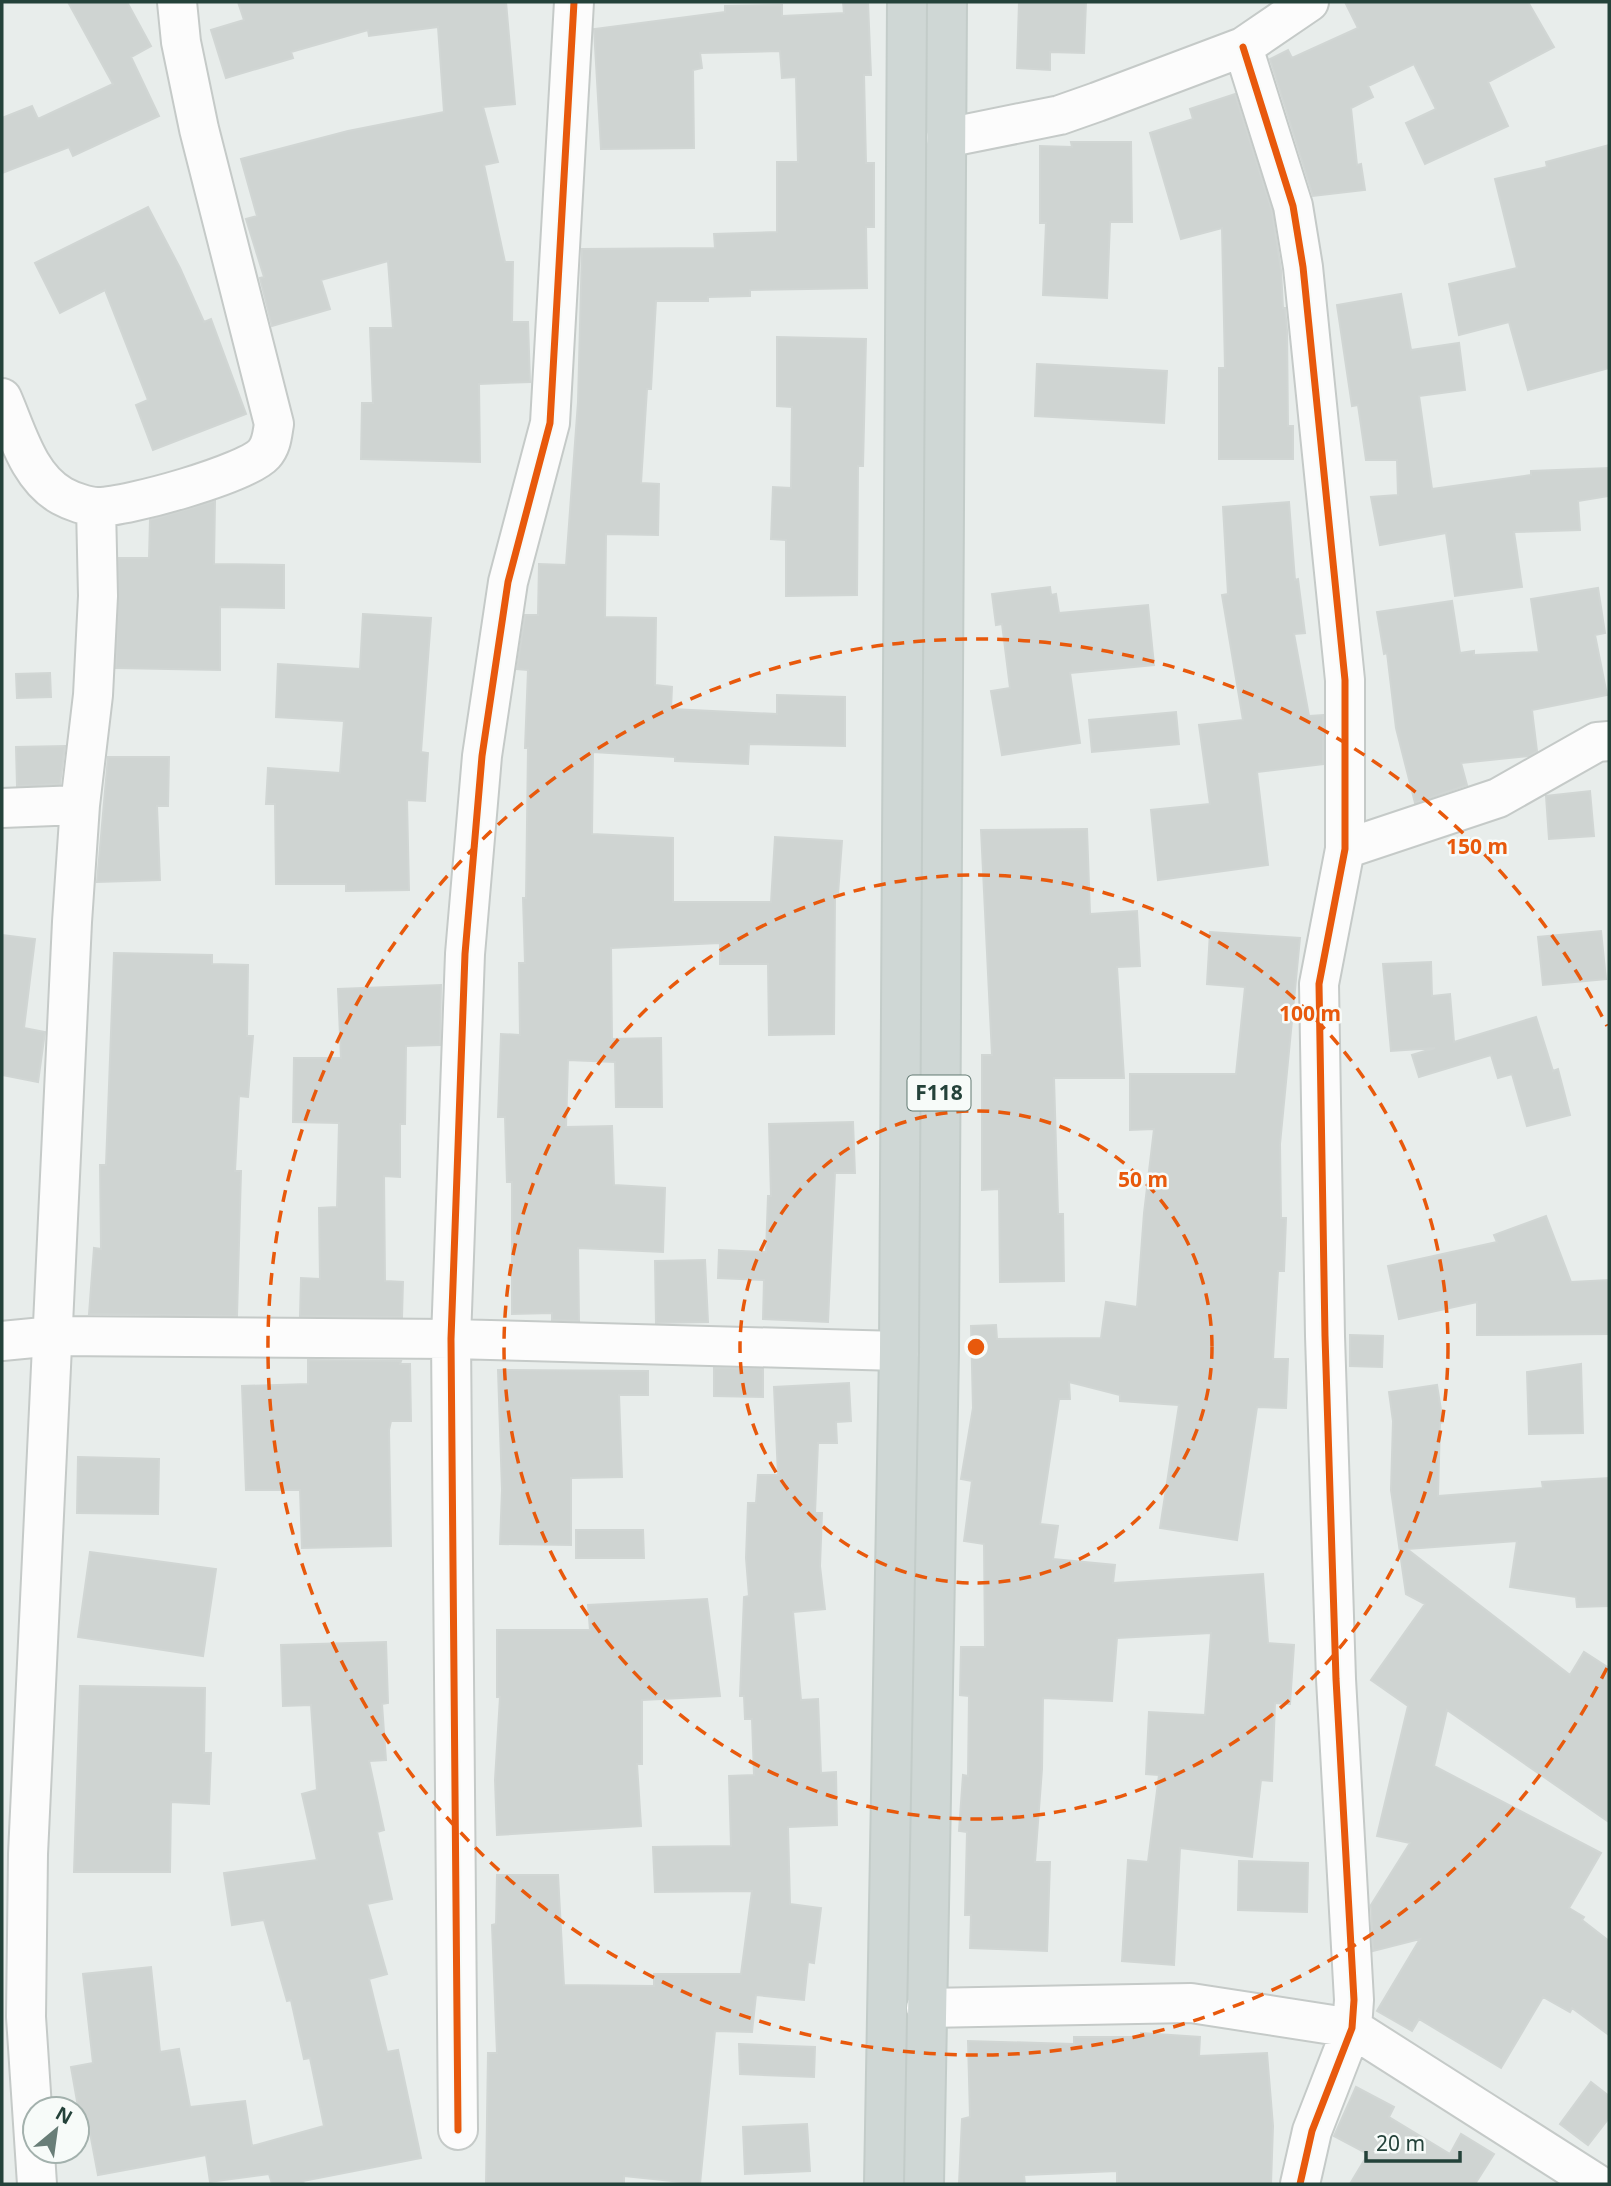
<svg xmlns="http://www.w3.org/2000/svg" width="1611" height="2186" font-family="'Noto Sans',sans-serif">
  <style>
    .building { fill: #cfd4d2; stroke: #d1d6d4; stroke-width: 2 }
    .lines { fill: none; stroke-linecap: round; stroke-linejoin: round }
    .minor-casing { stroke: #c5cac8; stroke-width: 42 }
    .major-casing { stroke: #c3ccc9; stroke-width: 42 }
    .minor { stroke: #fcfcfc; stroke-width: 38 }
    .major { stroke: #cfd7d5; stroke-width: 38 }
    .cycleway-casing { stroke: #f7fbf9; stroke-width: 11 }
    .cycleway { stroke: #e8590c; stroke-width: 7 }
    .ring { fill: none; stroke: #e8590c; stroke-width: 3.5; stroke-dasharray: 12 9 }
    .labels { text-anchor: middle; stroke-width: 5; stroke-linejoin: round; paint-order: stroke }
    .shield { fill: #f7fbf9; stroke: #637a73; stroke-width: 2 }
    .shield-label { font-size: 21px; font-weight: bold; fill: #24423a }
    .centre { fill: #e8590c; stroke: #f7fbf9; stroke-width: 3.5 }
    .ring-label { font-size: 21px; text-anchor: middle; font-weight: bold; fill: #e8590c; stroke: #f7fbf9; stroke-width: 5; stroke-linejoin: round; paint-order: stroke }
  </style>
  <rect width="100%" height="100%" fill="#e8edeb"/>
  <path class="building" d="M 68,2 L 127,2 L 151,46 L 131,57 L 159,116 L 73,156 L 69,147 L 2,173 L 2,118 L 32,106 L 38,119 L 113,84 Z
    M 238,2 L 506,2 L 515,104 L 483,107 L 498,162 L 484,165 L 505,262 L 513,262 L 512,322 L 528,322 L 530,382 L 479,384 L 480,462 L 361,459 L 362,403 L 373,403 L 370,328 L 393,328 L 388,261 L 321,280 L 330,309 L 272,326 L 260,278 L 264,277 L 246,219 L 257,216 L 241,159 L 348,131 L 444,112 L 438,27 L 369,36 L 368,30 L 291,52 L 293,58 L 226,78 L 211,30 L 244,20 Z
    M 843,2 L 868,2 L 871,75 L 864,75 L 866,163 L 874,163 L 874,227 L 866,227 L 867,288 L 750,290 L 750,296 L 708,297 L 708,301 L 656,301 L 651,389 L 647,389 L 641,483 L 659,484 L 658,535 L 606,534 L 605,617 L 656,618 L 655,685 L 672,687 L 671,709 L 777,714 L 777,695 L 845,697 L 845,746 L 749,744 L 748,764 L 675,761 L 675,757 L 593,752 L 592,834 L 673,838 L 673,902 L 771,902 L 775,837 L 842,841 L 838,894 L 835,894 L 834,1034 L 769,1035 L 768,964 L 720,964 L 720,943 L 611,948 L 612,1039 L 661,1038 L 662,1107 L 616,1107 L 615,1062 L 568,1060 L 566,1127 L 612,1126 L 614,1185 L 665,1188 L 663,1252 L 578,1248 L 579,1321 L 552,1320 L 552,1313 L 512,1314 L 512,1182 L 507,1182 L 505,1117 L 498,1117 L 501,1034 L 520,1035 L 519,963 L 525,963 L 523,898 L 526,898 L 528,748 L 525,748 L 528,670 L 517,669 L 525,615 L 538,615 L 539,564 L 566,565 L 578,402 L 582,249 L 715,248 L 714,234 L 777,232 L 777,162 L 798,162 L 796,77 L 782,78 L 780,51 L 700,53 L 702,68 L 693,70 L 694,148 L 601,149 L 594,29 L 725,12 L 725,6 L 782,5 L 782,16 L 844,13 Z
    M 1019,2 L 1086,2 L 1084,53 L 1050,52 L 1050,70 L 1017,68 Z
    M 1345,2 L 1528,2 L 1554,47 L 1488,82 L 1508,126 L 1425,164 L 1406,123 L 1436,109 L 1414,64 L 1368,86 L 1373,97 L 1351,108 L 1357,165 L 1361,164 L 1365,190 L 1313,196 L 1270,59 L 1288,50 L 1292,58 L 1358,28 Z
    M 1235,94 L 1272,211 L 1281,270 L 1283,308 L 1285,308 L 1287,330 L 1288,426 L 1293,426 L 1293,459 L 1219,459 L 1219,368 L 1225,368 L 1222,228 L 1181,239 L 1150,133 L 1193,119 L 1190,109 Z
    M 1071,142 L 1131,142 L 1132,222 L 1110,222 L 1107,298 L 1043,295 L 1046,223 L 1040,223 L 1040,146 L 1072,147 Z
    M 1609,145 L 1609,368 L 1528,390 L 1509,322 L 1459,335 L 1449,284 L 1517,268 L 1495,179 L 1547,167 L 1546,162 Z
    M 148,207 L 180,268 L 204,322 L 211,319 L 246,414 L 153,450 L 136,405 L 148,400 L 105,290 L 60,313 L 35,263 Z
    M 1401,294 L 1411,350 L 1459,343 L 1465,390 L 1419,396 L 1432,489 L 1531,475 L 1531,471 L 1609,468 L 1609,496 L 1578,501 L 1580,530 L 1514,532 L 1522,587 L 1455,596 L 1446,533 L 1380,545 L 1371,497 L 1398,495 L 1397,460 L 1366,460 L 1358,405 L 1352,406 L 1337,305 Z
    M 777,337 L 866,339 L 863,466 L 858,466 L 857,595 L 786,596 L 786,540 L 771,539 L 773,487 L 791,488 L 792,407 L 777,406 Z
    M 1037,364 L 1167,371 L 1164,423 L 1035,416 Z
    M 215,501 L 214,564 L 284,565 L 284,608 L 220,607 L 220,670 L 116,668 L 119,558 L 149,558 L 150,520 Z
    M 1289,502 L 1295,580 L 1298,579 L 1305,633 L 1294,634 L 1309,716 L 1323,715 L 1323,764 L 1257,772 L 1268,865 L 1158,880 L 1151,810 L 1210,804 L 1199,725 L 1243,720 L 1222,595 L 1228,594 L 1223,507 Z
    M 1050,587 L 1051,595 L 1056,594 L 1059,613 L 1148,605 L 1154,665 L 1070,673 L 1080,743 L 1002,755 L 991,691 L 1010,688 L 1002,624 L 996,625 L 992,594 Z
    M 1598,588 L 1605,633 L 1595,635 L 1607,695 L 1532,710 L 1537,751 L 1529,756 L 1461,763 L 1467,785 L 1415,803 L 1396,728 L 1387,653 L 1384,654 L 1377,612 L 1452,601 L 1460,653 L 1474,651 L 1474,655 L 1539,652 L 1531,599 Z
    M 363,614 L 431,618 L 421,752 L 428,753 L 425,801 L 407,800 L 409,890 L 346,891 L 346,884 L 276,884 L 275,804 L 266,804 L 268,768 L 340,773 L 344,721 L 276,717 L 278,664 L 360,669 Z
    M 50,673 L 51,697 L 17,698 L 16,674 Z
    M 1176,712 L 1179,744 L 1092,752 L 1089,720 Z
    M 65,746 L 60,784 L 17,786 L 16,747 Z
    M 108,757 L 169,757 L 168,806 L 157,806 L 160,880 L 97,882 Z
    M 1590,791 L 1594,836 L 1549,839 L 1546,796 Z
    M 1087,829 L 1090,914 L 1137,911 L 1140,966 L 1117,967 L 1124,1078 L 1054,1078 L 1058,1214 L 1063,1214 L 1064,1281 L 1000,1282 L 999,1189 L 982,1190 L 982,1055 L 992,1055 L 981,830 Z
    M 1601,931 L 1606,979 L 1543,985 L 1538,937 Z
    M 1210,932 L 1300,938 L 1280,1144 L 1281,1218 L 1286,1218 L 1284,1271 L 1278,1271 L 1273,1359 L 1288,1359 L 1286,1408 L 1257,1407 L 1237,1540 L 1160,1528 L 1179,1405 L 1120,1401 L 1120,1395 L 1069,1382 L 1070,1399 L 1059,1399 L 1040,1524 L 1058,1526 L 1053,1559 L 1115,1565 L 1113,1583 L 1263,1574 L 1268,1643 L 1294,1645 L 1290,1704 L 1275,1703 L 1272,1781 L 1261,1780 L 1252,1857 L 1180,1848 L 1174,1965 L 1122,1961 L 1128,1860 L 1148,1862 L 1159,1775 L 1146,1774 L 1149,1712 L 1205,1715 L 1211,1633 L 1117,1638 L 1112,1701 L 1043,1698 L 1042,1769 L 1035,1862 L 1050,1862 L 1047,1951 L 970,1948 L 971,1915 L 965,1915 L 967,1832 L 959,1831 L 963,1775 L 968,1776 L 969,1696 L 960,1695 L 961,1647 L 985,1647 L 984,1544 L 964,1541 L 972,1481 L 961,1479 L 973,1408 L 971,1326 L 996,1325 L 997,1339 L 1101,1338 L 1106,1302 L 1137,1307 L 1144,1213 L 1154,1129 L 1130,1130 L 1130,1074 L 1236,1074 L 1245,987 L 1207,984 Z
    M 2,935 L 35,939 L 24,1028 L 45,1032 L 38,1082 L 2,1075 Z
    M 114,953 L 212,955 L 212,964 L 248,965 L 247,1036 L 253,1036 L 248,1097 L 239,1096 L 235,1171 L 241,1171 L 237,1316 L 89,1314 L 94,1248 L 101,1249 L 100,1165 L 106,1165 Z
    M 1431,962 L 1432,996 L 1450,994 L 1454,1042 L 1536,1017 L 1553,1071 L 1558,1069 L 1570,1115 L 1527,1126 L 1512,1074 L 1498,1078 L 1491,1055 L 1419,1077 L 1412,1055 L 1435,1048 L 1391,1051 L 1383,964 Z
    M 441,985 L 440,1045 L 406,1046 L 405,1124 L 400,1124 L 400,1177 L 384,1176 L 385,1281 L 403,1282 L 402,1317 L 300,1316 L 301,1278 L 320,1279 L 319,1208 L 337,1207 L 339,1123 L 293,1122 L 294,1058 L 341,1058 L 338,989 Z
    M 853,1122 L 855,1173 L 835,1173 L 828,1322 L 763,1319 L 764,1280 L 718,1278 L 719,1250 L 766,1252 L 768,1196 L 771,1196 L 769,1124 Z
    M 1546,1216 L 1571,1282 L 1609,1280 L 1609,1334 L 1477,1335 L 1477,1302 L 1399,1319 L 1388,1266 L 1497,1242 L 1494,1235 Z
    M 705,1260 L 708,1322 L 656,1323 L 655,1261 Z
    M 1350,1335 L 1383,1336 L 1382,1367 L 1350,1366 Z
    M 308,1360 L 401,1361 L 400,1364 L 410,1364 L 411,1421 L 391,1421 L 389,1430 L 391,1546 L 302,1548 L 300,1490 L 246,1490 L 242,1386 L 308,1384 Z
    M 1581,1364 L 1583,1433 L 1529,1434 L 1527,1372 Z
    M 714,1368 L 763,1369 L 763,1397 L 714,1396 Z
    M 498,1370 L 648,1371 L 648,1395 L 619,1395 L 622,1477 L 571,1478 L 571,1545 L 500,1544 L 502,1490 Z
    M 849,1383 L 851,1421 L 836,1422 L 837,1443 L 818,1443 L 815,1513 L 822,1513 L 820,1566 L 825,1609 L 793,1612 L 801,1700 L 818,1699 L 821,1773 L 836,1772 L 837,1825 L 788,1827 L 790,1904 L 821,1908 L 814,1963 L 808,1962 L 804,2000 L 756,1995 L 752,2032 L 715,2031 L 700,2184 L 624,2176 L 624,2184 L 486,2184 L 488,2053 L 497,2053 L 492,1925 L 496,1924 L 497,1875 L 558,1875 L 564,1985 L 654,1986 L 654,1974 L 741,1974 L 752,1891 L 655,1892 L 653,1847 L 731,1846 L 729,1776 L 754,1775 L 752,1719 L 745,1719 L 744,1696 L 740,1696 L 744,1597 L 749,1596 L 746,1558 L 748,1503 L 756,1503 L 758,1475 L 778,1475 L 774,1387 Z
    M 1437,1385 L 1443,1422 L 1440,1423 L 1438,1496 L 1543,1488 L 1542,1482 L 1609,1478 L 1609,1606 L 1577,1607 L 1576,1597 L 1510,1587 L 1517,1541 L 1407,1549 L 1570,1675 L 1584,1652 L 1609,1668 L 1609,1822 L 1447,1710 L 1434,1766 L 1601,1853 L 1569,1908 L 1584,1917 L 1582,1920 L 1609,1941 L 1609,2035 L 1572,2008 L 1570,2012 L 1543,1997 L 1501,2068 L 1419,2019 L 1412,2031 L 1377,2011 L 1420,1939 L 1373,1951 L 1371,1905 L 1410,1843 L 1377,1836 L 1408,1706 L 1371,1680 L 1425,1604 L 1406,1594 L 1391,1490 L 1393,1421 L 1389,1392 Z
    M 78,1457 L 159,1459 L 158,1514 L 77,1513 Z
    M 576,1530 L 643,1530 L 644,1558 L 576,1558 Z
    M 90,1552 L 216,1569 L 203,1656 L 78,1637 Z
    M 707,1599 L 720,1696 L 642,1700 L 642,1764 L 637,1764 L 641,1826 L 497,1835 L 495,1780 L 500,1697 L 497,1697 L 497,1630 L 590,1630 L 588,1605 Z
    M 386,1642 L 388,1703 L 382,1704 L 386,1760 L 369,1761 L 384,1830 L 377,1832 L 392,1899 L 367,1904 L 387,1974 L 369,1979 L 387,2052 L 398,2050 L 421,2158 L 303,2181 L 304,2184 L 272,2184 L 269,2174 L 210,2182 L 206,2155 L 98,2175 L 87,2117 L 80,2118 L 71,2067 L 93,2063 L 83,1974 L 151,1967 L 160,2052 L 179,2049 L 190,2107 L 245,2101 L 252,2146 L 324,2126 L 310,2058 L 304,2059 L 291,2000 L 287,2001 L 264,1920 L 232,1925 L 224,1873 L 317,1860 L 302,1794 L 317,1790 L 311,1705 L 283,1706 L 281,1645 Z
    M 80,1686 L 205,1688 L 204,1753 L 211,1753 L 209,1804 L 171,1802 L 170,1872 L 74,1872 Z
    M 1239,1861 L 1308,1863 L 1307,1912 L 1238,1910 Z
    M 1141,2033 L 1200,2037 L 1199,2056 L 1267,2053 L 1273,2126 L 1271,2184 L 1117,2184 L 1117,2171 L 1024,2175 L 1025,2184 L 959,2184 L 962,2119 L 970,2117 L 968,2041 L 1074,2044 L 1074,2037 L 1141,2037 Z
    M 739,2044 L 815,2047 L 814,2077 L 740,2074 Z
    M 1591,2082 L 1609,2096 L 1609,2118 L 1588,2145 L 1560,2124 Z
    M 1356,2087 L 1394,2107 L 1389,2117 L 1450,2154 L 1461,2134 L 1494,2154 L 1475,2184 L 1350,2184 L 1368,2154 L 1334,2136 Z
    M 807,2124 L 810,2171 L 745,2174 L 743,2127 Z"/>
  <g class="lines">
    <g class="minor-casing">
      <path id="minor" d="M 1243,47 L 1293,206 L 1303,267 L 1345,680 L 1345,849 L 1319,984 L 1325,1336 L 1336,1679 L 1354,2000 L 1352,2028 L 1312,2131 L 1300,2184
        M 946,138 L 1060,115 L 1097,102 L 1243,47 L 1309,2
        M 2,398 C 17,432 28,477 62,496 C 71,501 88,507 98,507 C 127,507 246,474 264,454 C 272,445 272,435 274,424 L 199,129 L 181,42 L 177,2
        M 2,808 L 80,805
        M 1345,849 L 1498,798 L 1597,742 L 1609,741
        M 2,1341 L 54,1336 L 451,1339 L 899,1351
        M 926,2008 L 1191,2003 L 1352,2028 L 1597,2184
        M 458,2130 L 451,1339 L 465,954 L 482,756 L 508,582 L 550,423 L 574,2
        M 37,2184 L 26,2017 L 28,1854 L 72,922 L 80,805 L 93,695 L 98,596 L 96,507"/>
    </g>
    <g class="major-casing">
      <path id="major" d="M 884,2184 L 899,1351 L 907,2
        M 924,2184 L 939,1351 L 947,2"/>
    </g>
    <use href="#minor" class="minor"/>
    <use href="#major" class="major"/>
    <g class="cycleway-casing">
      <path id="cycleway" d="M 1243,47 L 1293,206 L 1303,267 L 1345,680 L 1345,849 L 1319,984 L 1325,1336 L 1336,1679 L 1354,2000 L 1352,2028 L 1312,2131 L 1300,2184
        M 458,2130 L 451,1339 L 465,954 L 482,756 L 508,582 L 550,423 L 574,2"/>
    </g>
    <use href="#cycleway" class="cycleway"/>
  </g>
  <g class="ring">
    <circle cx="976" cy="1347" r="236"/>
    <circle cx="976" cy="1347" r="472"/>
    <path d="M1607 1668A708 708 0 1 1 1607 1026"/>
  </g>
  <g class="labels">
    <rect class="shield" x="907.5" y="1075.5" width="63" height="35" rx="5"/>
    <g class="shield-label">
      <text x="939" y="1100">F118</text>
    </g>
  </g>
  <circle cx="976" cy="1347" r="10" class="centre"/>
  <g class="ring-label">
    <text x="1477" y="854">150 m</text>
    <text x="1310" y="1021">100 m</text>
    <text x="1143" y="1187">50 m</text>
  </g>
  <rect width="1611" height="2186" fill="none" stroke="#24423a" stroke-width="7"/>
  <g transform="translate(56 2130) rotate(29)"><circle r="33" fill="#f7fbf9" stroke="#a3b1ad" stroke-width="2"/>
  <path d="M0-5L12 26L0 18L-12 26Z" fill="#697e78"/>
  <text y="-10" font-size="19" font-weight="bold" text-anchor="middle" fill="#24423a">N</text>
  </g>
  <path d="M1366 2151v10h94v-10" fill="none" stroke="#24423a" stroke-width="3.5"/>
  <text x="1376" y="2151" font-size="21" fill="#24423a" stroke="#f7fbf9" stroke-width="5" paint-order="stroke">20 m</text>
</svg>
